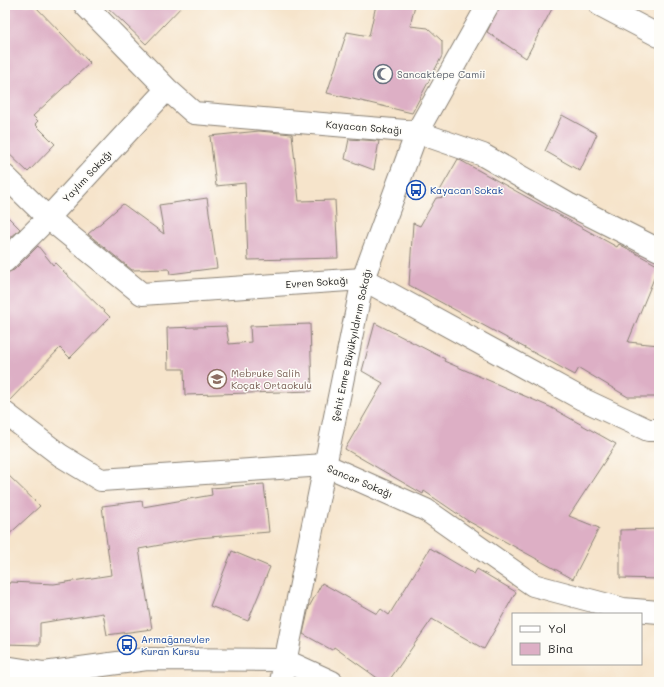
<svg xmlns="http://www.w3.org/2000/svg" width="664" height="687" font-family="Mali,sans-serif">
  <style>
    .building { fill: #ddafc5 }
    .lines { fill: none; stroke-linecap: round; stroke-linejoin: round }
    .street-casing { stroke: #898074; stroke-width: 24 }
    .secondary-casing { stroke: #898074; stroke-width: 24 }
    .street { stroke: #fff; stroke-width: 22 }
    .secondary { stroke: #fff; stroke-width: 22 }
    .labels { text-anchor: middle; stroke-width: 3; stroke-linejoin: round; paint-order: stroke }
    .worship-label { font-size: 10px; fill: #5b616d; stroke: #fdfcf7; text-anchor: start }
    .street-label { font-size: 10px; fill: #1c1c1c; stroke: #fdfcf7 }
    .transit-label { font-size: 10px; fill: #164399; stroke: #fdfcf7; text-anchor: start }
    .education-label { font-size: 10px; fill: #785e54; stroke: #fdfcf7; text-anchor: start }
  </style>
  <rect width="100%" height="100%" fill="#fdfcf7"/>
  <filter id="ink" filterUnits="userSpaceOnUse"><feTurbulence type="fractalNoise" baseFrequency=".025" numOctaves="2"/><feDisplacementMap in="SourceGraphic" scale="8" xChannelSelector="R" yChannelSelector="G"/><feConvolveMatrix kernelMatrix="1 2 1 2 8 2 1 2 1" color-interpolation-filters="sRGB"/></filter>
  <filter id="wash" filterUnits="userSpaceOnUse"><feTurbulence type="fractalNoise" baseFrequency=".012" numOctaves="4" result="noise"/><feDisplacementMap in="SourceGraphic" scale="16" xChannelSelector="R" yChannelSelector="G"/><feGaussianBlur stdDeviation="0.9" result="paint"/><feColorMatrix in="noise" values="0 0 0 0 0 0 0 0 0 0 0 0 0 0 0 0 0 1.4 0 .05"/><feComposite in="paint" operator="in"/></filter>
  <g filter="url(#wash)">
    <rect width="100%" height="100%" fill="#f6e4cb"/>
    <g id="blocks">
      <path class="building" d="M 5,5 L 34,5 L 90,63 L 33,116 L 38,121 L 35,124 L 55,144 L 28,172 L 5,150 Z
        M 105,5 L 183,5 L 146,44 Z
        M 376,5 L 415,5 L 410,26 L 428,28 L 442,41 L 442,56 L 412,113 L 327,93 L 347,32 L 369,36 Z
        M 500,5 L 554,5 L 526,58 L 487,32 Z
        M 562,115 L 597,134 L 580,171 L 545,151 Z
        M 259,131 L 292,134 L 299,201 L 335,200 L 338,258 L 248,260 L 245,183 L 216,186 L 210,136 Z
        M 349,139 L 379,141 L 374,170 L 345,159 Z
        M 458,159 L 617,247 L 619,244 L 659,266 L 628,342 L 659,345 L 659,397 L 628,397 L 579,368 L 575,375 L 409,285 L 413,223 L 420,226 L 436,198 L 446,197 L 438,194 Z
        M 207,198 L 217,268 L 170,274 L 169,269 L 132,270 L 88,234 L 123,204 L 164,234 L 159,205 Z
        M 5,214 L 20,229 L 5,243 Z
        M 38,246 L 53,265 L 55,263 L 110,317 L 70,358 L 60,348 L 9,401 L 5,401 L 5,273 L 14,270 Z
        M 375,323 L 445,359 L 444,361 L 550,407 L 616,444 L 569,516 L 599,528 L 573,579 L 468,521 L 424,491 L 423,494 L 345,449 L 383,383 L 362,371 Z
        M 310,324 L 312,391 L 185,395 L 184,369 L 168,369 L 167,328 L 226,326 L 229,344 L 251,342 L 250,326 Z
        M 5,472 L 40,506 L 5,538 Z
        M 264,484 L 269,532 L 198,538 L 139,549 L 152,629 L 107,635 L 103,613 L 40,623 L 40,645 L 5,644 L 5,593 L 10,582 L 54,584 L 111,575 L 102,506 L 142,501 L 143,507 L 212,495 L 211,488 Z
        M 659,529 L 659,579 L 620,578 L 620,530 Z
        M 430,548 L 474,574 L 477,569 L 516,592 L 484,649 L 432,619 L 388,682 L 383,682 L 334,647 L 332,650 L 303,634 L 309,607 L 322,583 L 377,614 L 381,609 L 389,615 Z
        M 232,551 L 270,567 L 248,621 L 210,606 Z"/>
    </g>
  </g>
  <g filter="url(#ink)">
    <use href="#blocks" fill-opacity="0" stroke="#898074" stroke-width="1"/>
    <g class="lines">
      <g class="street-casing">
        <path id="street" d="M 85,5 L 167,89 L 194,113 L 417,132 L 483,155 L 568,204 L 659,250
          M 600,5 L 659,36
          M 5,176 L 48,218 L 142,294 L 363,279 L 582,399 L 648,430 L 659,430
          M 5,261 L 48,218 L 167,89
          M 5,413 L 60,455 L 101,480 L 325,465 L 426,510 L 533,585 L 623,609 L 659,612
          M 5,667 L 44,673 L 147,659 L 284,660 L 332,682"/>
      </g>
      <g class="secondary-casing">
        <path id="secondary" d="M 281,682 L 363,279 L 417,132 L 488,5"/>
      </g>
      <use href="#street" class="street"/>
      <use href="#secondary" class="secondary"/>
    </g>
  </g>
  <defs>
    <g id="mosque-ring" transform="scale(1)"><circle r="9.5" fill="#fdfcf7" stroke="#6b7280" stroke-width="1.5"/><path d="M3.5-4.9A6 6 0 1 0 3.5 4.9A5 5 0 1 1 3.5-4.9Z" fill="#6b7280"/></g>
    <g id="bus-ring" transform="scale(1)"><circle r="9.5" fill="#fdfcf7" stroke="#1a4fb4" stroke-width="1.5"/><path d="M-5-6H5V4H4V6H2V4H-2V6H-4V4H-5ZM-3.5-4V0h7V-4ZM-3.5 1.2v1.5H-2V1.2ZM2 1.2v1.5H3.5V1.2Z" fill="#1a4fb4"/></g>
    <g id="school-ring" transform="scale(1)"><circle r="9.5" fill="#fdfcf7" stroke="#8d6e63" stroke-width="1.5"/><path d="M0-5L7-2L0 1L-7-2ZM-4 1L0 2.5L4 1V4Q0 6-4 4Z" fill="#8d6e63"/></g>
  </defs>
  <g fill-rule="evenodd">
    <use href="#mosque-ring" x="383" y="74"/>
    <use href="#bus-ring" x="416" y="190"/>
    <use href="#school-ring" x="217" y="379"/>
    <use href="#bus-ring" x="127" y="645"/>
  </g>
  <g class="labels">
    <g class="worship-label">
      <text x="397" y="78">Sancaktepe Camii</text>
    </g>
    <g class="street-label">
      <text transform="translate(364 127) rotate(5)" y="4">Kayacan Sokağı</text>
      <text transform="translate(87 176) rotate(-47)" y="4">Yaylım Sokağı</text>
      <text transform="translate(317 282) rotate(-4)" y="4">Evren Sokağı</text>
      <text transform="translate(351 345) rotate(-78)" y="4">Şehit Emre Büyükyıldırım Sokağı</text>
      <text transform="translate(360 481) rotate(23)" y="4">Sancar Sokağı</text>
    </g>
    <g class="transit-label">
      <text x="430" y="194">Kayacan Sokak</text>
      <text x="141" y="643">Armağanevler<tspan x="141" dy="12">Kuran Kursu</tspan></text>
    </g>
    <g class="education-label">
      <text x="231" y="377">Mebruke Salih<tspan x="231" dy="12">Koçak Ortaokulu</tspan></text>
    </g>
  </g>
  <rect width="664" height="687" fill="none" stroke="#fdfcf7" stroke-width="20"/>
  <rect x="512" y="613" width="130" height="52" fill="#fdfcf7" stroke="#a3a29f"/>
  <rect x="520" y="626" width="20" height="6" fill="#ffffff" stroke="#a3a29f"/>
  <text x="548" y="633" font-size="12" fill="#1c1c1c">Yol</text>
  <rect x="520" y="643" width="20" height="12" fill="#ddafc5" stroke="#a3a29f"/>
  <text x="548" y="653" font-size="12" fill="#1c1c1c">Bina</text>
</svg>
